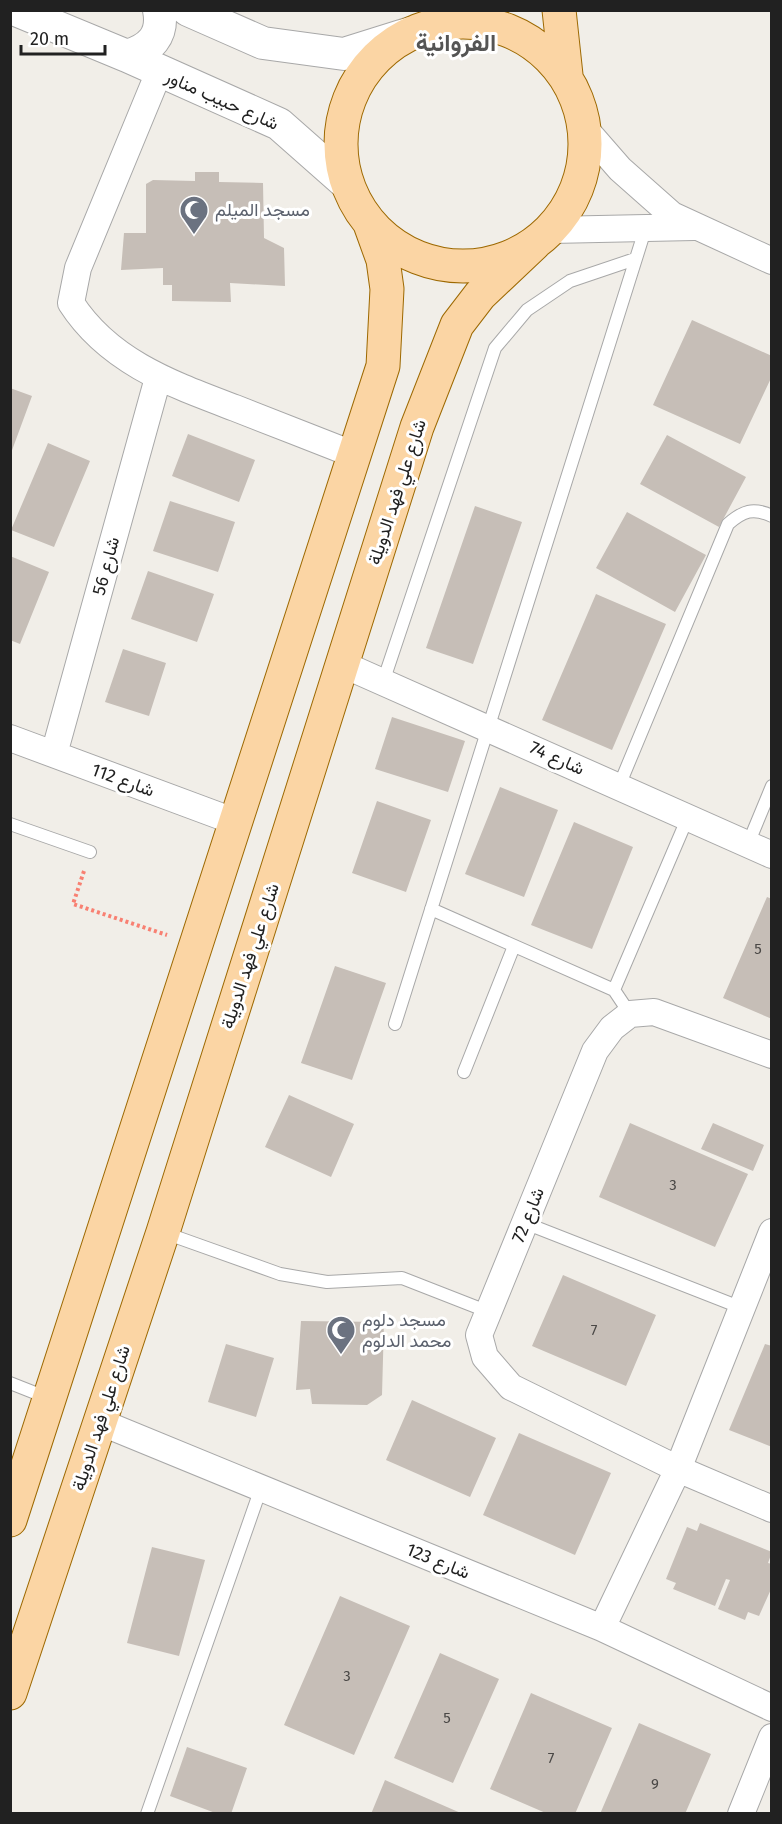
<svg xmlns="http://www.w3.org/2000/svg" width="782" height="1824" font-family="'Fira Sans',Vazirmatn,sans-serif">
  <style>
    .building { fill: #c6beb7 }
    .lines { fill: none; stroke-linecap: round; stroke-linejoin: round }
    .service-casing { stroke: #a8a8a8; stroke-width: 14 }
    .minor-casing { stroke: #a8a8a8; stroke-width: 28 }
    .tertiary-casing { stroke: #a8a8a8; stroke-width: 34 }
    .primary-casing { stroke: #9d6902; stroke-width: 35 }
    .path { stroke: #f88072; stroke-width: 4; stroke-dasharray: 3 3; stroke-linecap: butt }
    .service { stroke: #fff; stroke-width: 12 }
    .minor { stroke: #fff; stroke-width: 26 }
    .tertiary { stroke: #fff; stroke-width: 32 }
    .primary { stroke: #fbd5a4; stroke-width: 33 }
    .labels { text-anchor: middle; stroke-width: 6; stroke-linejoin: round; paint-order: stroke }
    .number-label { font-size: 15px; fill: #4a4846 }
    .street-label { font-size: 18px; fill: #212121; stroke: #fff }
    .worship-label { font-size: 18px; fill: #5b616d; stroke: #fff; text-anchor: start }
    .district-label { font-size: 24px; font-weight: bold; fill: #545454; stroke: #fff }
  </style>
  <rect width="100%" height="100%" fill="#f1eee8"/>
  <path class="building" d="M 195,172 L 219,172 L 219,182 L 263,183 L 264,238 L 284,248 L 285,286 L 230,283 L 231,302 L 172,301 L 172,285 L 163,285 L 163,268 L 121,270 L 124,233 L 146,233 L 146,184 L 153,180 L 195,181 Z
    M 692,320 L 772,356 L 772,376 L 740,444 L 653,405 Z
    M 10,388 L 32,396 L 11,453 L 10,453 Z
    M 188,434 L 255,460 L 239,502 L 172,476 Z
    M 667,435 L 746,477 L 719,527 L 640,484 Z
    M 48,443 L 90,461 L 54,547 L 11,530 Z
    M 170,501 L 235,522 L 218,572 L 153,551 Z
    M 475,506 L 522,522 L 473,664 L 426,648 Z
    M 627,512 L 706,555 L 675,612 L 596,568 Z
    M 10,556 L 49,572 L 20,644 L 10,640 Z
    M 148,571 L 214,594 L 197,642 L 131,619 Z
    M 596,594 L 666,624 L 612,750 L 542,720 Z
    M 123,649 L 166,663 L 149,716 L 105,702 Z
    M 392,717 L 465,741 L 448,792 L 375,769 Z
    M 500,787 L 558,810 L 524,897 L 465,874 Z
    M 377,801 L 431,820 L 406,892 L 352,873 Z
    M 574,822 L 633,847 L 592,949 L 531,925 Z
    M 767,897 L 772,899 L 772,1019 L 723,998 Z
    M 335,966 L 386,983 L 352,1080 L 301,1063 Z
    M 289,1095 L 354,1124 L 331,1177 L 265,1147 Z
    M 630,1123 L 748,1174 L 715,1247 L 599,1197 Z
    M 713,1123 L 764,1145 L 753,1171 L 701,1149 Z
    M 563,1275 L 656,1315 L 626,1386 L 532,1346 Z
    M 301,1321 L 384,1322 L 382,1395 L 367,1405 L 312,1404 L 310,1389 L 296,1390 Z
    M 226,1344 L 274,1358 L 256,1417 L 208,1402 Z
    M 765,1344 L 772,1346 L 772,1447 L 729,1430 Z
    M 412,1400 L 496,1438 L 470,1497 L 386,1460 Z
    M 519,1433 L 611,1473 L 575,1555 L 483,1515 Z
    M 700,1523 L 772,1552 L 768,1563 L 772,1564 L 772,1587 L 759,1616 L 748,1612 L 745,1620 L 718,1609 L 730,1580 L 726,1579 L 715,1606 L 673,1589 L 676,1583 L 666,1579 L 687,1527 L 697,1531 Z
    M 152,1547 L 205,1560 L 179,1656 L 127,1643 Z
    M 340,1596 L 410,1626 L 354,1755 L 284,1725 Z
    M 440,1653 L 499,1679 L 453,1783 L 394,1758 Z
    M 531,1693 L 612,1728 L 575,1814 L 548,1814 L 490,1789 Z
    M 639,1723 L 711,1754 L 685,1814 L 600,1814 Z
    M 187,1747 L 247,1768 L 231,1814 L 218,1814 L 170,1796 Z
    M 385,1780 L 463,1814 L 371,1814 Z"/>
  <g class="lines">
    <g class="service-casing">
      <path id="service" d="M 383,682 L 495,348 L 527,310 L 570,281 L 635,259
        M 619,786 L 728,524 C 743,511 753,507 772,516
        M 10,824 L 90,852
        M 748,844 L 772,786
        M 431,909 L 614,990 L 630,1014
        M 614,990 L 688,817
        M 395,1024 L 645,230
        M 464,1072 L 514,946
        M 525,1223 L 742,1308
        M 165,1233 L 280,1274 L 327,1282 L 402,1278 L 489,1312
        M 10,1383 L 48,1398
        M 147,1814 L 261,1488"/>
    </g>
    <g class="minor-casing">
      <path id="minor" d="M 159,72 L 78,268 L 71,303 C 109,362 172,384 235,408 C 275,424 315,439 355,455
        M 586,130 L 620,169 L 672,215 L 772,261
        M 551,230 L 694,227
        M 342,664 L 772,855
        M 10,738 L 236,822
        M 54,754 L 158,378
        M 772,1055 L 654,1012 L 630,1014 L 612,1028 L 595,1051 L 479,1335 L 485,1357 L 511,1387 L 678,1469 L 772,1509
        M 100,1422 L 602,1628 L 772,1708
        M 602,1628 L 678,1469 L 772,1232
        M 741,1814 L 772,1737"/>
    </g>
    <g class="tertiary-casing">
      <path id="tertiary" d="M 16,10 L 127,56 L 279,124 L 347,184
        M 188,10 L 263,43 L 344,54 L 411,33
        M 127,56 C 150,49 164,36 159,10"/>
    </g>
    <g class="primary-casing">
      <path id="primary" d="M 559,10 L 566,75
        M341 144a122 122 0 1 1 244 0a122 122 0 1 1-244 0Z
        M 10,1520 L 383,366 L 387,289 L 383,260 L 370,224
        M 10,1693 L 163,1232 L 417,427 L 457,325 L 480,295 L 534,244"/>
    </g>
    <path class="path" d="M 84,871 L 73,904 L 167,935"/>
    <use href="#service" class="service"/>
    <use href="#minor" class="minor"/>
    <use href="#tertiary" class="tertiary"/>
    <use href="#primary" class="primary"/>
  </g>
  <defs>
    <g id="mosque-pin" transform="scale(1.5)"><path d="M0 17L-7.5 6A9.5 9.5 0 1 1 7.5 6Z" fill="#6b7280" stroke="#fff"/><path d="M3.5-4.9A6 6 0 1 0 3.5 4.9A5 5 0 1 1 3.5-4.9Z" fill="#fff"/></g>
  </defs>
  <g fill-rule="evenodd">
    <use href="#mosque-pin" x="194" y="210"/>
    <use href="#mosque-pin" x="341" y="1330"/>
  </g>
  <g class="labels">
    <g class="number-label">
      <text x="758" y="954">5</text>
      <text x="673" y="1190">3</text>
      <text x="594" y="1335">7</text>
      <text x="347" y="1681">3</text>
      <text x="447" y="1723">5</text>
      <text x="551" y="1763">7</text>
      <text x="655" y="1789">9</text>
    </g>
    <g class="street-label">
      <text transform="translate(222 100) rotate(24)" y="6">شارع حبيب مناور</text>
      <text transform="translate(397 492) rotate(-72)" y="6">شارع علي فهد الدويلة</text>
      <text transform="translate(106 566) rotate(-75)" y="6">شارع 56</text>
      <text transform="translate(557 758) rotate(24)" y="6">شارع 74</text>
      <text transform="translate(123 780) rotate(20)" y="6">شارع 112</text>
      <text transform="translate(250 956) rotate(-72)" y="6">شارع علي فهد الدويلة</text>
      <text transform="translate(528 1215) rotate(-68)" y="6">شارع 72</text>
      <text transform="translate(101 1418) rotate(-72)" y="6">شارع علي فهد الدويلة</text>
      <text transform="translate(438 1561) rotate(22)" y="6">شارع 123</text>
    </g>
    <g class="worship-label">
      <text x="215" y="216">مسجد الميلم</text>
      <text x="362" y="1326">مسجد دلوم<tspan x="362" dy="21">محمد الدلوم</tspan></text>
    </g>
    <g class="district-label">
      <text x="456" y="51">الفروانية</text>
    </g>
  </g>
  <rect width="782" height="1824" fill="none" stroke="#212121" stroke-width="24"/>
  <path d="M21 45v9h84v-9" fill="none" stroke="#212121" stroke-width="3"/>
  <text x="30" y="45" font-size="18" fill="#212121" stroke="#ffffff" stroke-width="4.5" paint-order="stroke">20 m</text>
</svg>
